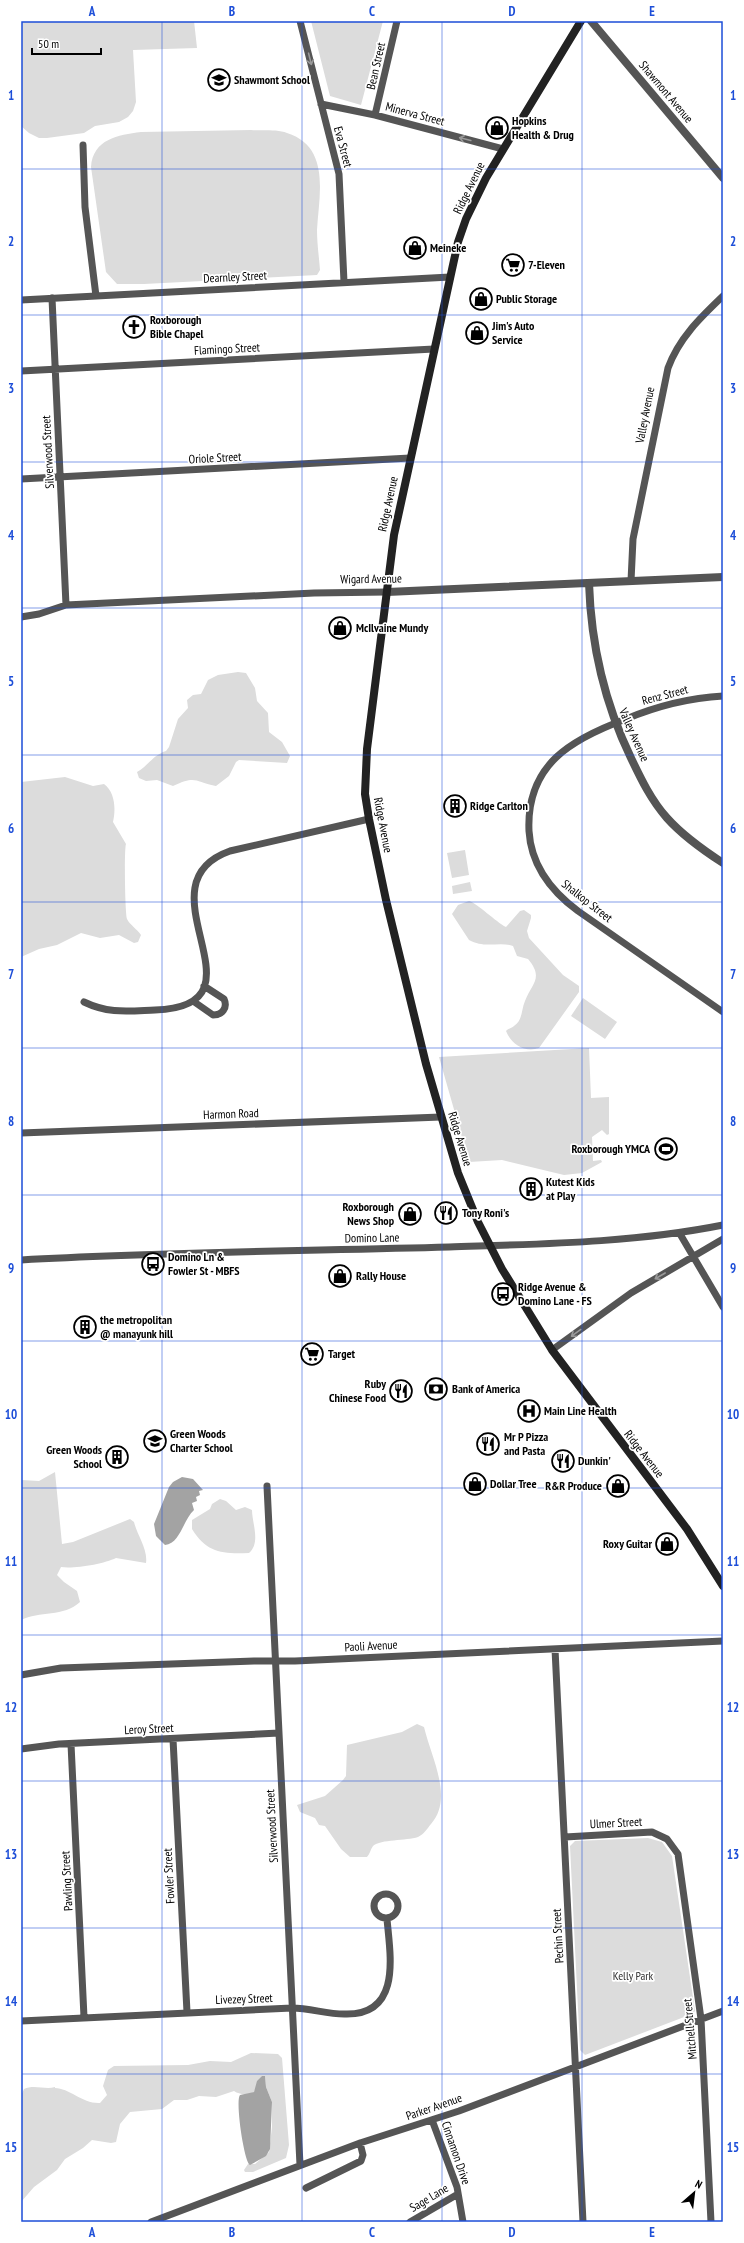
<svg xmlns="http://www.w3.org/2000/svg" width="744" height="2243" font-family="'PT Sans Narrow',sans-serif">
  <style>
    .green { fill: #dcdcdc }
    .water { fill: #a3a3a3 }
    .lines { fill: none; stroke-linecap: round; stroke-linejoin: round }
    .minor { stroke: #555; stroke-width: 7 }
    .tertiary { stroke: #555; stroke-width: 8 }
    .secondary { stroke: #222; stroke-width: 8 }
    .oneway { stroke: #999 }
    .grid { fill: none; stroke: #1d4ed8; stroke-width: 1; stroke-opacity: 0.55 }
    .labels { text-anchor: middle; stroke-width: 3.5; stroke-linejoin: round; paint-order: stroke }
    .street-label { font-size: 12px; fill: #000; stroke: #fff }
    .poi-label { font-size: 12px; font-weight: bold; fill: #000; stroke: #fff; text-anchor: start }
    .park-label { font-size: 12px; fill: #333; stroke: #fff }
    .neatline { fill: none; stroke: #1d4ed8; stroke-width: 1.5 }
    .grid-label { font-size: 13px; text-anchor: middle; font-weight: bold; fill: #1d4ed8 }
  </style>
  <rect width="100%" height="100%" fill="#fff"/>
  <path class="green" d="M 21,21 L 194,21 L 197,48 L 133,50 L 136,102 L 133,111 L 128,117 L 119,122 L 95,126 L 84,133 L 47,138 L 39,138 L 29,133 L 21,126 Z
    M 311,21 L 383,21 L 361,105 L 330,96 Z
    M 251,130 C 262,131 277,129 287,133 C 331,147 319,195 317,230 C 317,243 319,257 320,270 L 317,275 L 144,284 L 117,284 L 106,272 L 91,167 C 93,139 118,135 141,132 Z
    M 238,672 L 246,673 L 255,688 L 257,701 L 268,713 L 269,732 L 282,742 L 290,756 L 287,763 L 239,760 L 236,762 L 229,776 L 216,786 C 194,782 197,775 173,786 L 157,780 L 146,781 L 139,778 L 137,772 C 149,765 153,755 166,751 L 169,747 L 178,719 L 188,708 L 187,700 L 193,695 L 201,694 L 208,680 L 218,675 Z
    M 65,777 L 93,786 L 104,784 C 115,792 116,809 113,822 L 126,844 C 124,849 125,914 127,919 C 130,925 137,929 141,935 L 138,942 L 134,943 L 119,935 L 100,938 L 81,933 L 57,945 L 39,949 L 21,957 L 21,782 Z
    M 465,850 L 469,875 L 452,878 L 447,853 Z
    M 470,882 L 472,891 L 453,894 L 452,886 Z
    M 469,901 C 477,903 496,922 506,927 L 520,911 L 524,910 L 531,915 L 531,918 L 527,931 L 529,938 L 563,975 L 579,986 L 579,992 L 539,1048 C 525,1053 511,1044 506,1031 C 509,1028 512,1028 514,1026 C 523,1020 521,1010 525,1001 C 532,983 544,978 528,959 L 517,956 L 513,946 C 499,941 485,949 469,940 L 452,914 L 458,905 Z
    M 583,998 L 617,1022 L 605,1039 L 571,1016 Z
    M 589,1048 L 591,1098 L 609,1097 L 609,1134 L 607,1135 L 602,1130 L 592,1137 L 593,1161 L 601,1160 L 602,1162 L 582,1173 L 564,1175 L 502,1160 L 469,1162 L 439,1057 Z
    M 55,1472 L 62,1544 L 73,1542 L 130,1519 L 134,1522 C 137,1535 148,1549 146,1563 L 116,1558 C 104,1564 74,1569 61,1567 L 57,1575 L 64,1582 L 77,1591 L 80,1602 C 64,1617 39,1611 21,1620 L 21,1480 L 39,1481 Z
    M 220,1499 L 226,1501 L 236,1510 L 245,1507 L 252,1510 C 252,1523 261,1543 249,1553 C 222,1554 207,1553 192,1529 L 192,1520 L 210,1509 L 212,1504 Z
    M 417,1724 L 424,1727 C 431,1757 454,1798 431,1824 C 427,1829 424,1834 418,1837 C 406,1841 381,1839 373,1846 C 370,1850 370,1854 367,1857 L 350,1857 L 341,1849 L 325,1826 L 319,1825 L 315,1818 L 300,1812 L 297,1805 L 325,1796 L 343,1780 L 346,1776 L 347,1745 L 402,1732 Z
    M 648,1838 L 662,1842 L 672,1856 L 695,2011 L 692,2014 L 585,2055 L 580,2050 L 570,1846 L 575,1841 Z
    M 251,2053 L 278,2054 L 282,2058 L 289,2145 L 286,2158 L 253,2172 L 245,2172 L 244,2170 L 248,2164 L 255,2164 L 269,2152 L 272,2127 L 272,2102 L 266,2087 L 265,2076 L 262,2076 L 254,2092 C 247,2095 240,2095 234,2091 L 216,2097 L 199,2096 L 187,2100 L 174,2100 L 162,2109 L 130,2112 L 120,2124 L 116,2142 L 111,2143 L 92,2140 L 83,2148 L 65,2159 L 57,2170 L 34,2187 L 21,2202 L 21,2096 L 24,2089 C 34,2084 45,2090 55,2087 L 55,2088 C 69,2088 83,2104 100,2103 L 107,2095 L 103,2086 L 108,2070 L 114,2066 L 188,2065 L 210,2061 L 231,2062 Z"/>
  <path class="water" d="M 182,1477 L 193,1479 L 203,1490 L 199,1491 L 200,1495 L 196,1497 L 197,1501 L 192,1503 L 194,1510 C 183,1520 180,1544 165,1545 L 156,1536 L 154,1524 L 169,1487 L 173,1482 Z
    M 262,2076 L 265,2076 L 266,2087 L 272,2102 L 270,2149 L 266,2156 L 250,2165 C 244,2162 235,2100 240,2095 L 254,2092 L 257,2081 Z"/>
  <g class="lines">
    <path class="minor" d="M 300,21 L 339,174 L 344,282
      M 321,104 L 375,115 L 503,149
      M 375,115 L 397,21
      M 83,145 L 85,207 L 96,296
      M 52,298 L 66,605
      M 21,300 L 450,277
      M 21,371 L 434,349
      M 21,479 L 410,458
      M 631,581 L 633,539 L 668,368 C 679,338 700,318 723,296
      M 21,617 L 39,614 L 66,605 L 314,593 L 387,592
      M 723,696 C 689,698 657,706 626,719 C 572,739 526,764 529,831 C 531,865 551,891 578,911 L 723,1012
      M 193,1001 L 213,1015 C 222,1015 228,1008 224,999 L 204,986
      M 84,1002 C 109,1014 128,1011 155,1010 C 275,1006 134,885 230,851 L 369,819
      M 21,1133 L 441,1117
      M 680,1234 L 723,1307
      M 21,1260 C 163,1252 306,1251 449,1247 C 540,1244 633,1243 723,1225
      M 552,1350 L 631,1293 L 723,1239
      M 267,1486 L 300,2165
      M 555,1649 L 583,2222
      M 21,1675 L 61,1668 L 254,1661 L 295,1661 L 723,1641
      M 173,1739 L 187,2012
      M 71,1744 L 84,2017
      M 21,1749 L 59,1744 L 279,1733
      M 565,1837 L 652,1832 L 667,1839 L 678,1854 L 701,2019 L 711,2222
      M374 1906a12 12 0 1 1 24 0a12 12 0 1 1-24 0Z
      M 21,2021 L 292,2008 C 311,2008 329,2015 347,2014 C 402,2014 390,1954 387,1919
      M 432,2120 L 457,2187 L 463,2222
      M 306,2188 L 361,2161 L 363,2155 L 360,2143
      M 151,2222 L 360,2143 L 459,2111 L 723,2011
      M 410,2222 L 458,2194"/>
    <path class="tertiary" d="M 591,21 L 723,178
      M 589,583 C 591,645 604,702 631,758 C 641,779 651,800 667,818 C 683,836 703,850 723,863
      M 387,592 L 723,577"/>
    <path class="secondary" d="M 581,21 L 486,178 L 466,219 L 458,242 L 394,535 L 367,749 L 365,794 L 369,819 L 386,900 L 426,1064 L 458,1173 L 478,1222 L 502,1269 L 552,1350 L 687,1529 L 723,1586"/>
  </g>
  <defs><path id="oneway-shaft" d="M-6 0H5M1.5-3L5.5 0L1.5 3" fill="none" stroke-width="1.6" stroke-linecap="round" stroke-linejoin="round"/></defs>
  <g class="oneway">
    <use href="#oneway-shaft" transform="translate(310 59) rotate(76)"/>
    <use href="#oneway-shaft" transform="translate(465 139) rotate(-166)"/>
    <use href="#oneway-shaft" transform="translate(660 1276) rotate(150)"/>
    <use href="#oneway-shaft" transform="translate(576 1333) rotate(144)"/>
  </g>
  <path class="grid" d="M 162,21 L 162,2222M 302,21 L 302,2222M 442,21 L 442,2222M 582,21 L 582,2222M 21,169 L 723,169M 21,315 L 723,315M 21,462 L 723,462M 21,608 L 723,608M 21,755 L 723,755M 21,902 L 723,902M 21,1048 L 723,1048M 21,1195 L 723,1195M 21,1341 L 723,1341M 21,1488 L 723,1488M 21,1635 L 723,1635M 21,1781 L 723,1781M 21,1928 L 723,1928M 21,2074 L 723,2074"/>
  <defs>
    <g id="school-ring" transform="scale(1.15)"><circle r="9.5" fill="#fff" stroke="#000" stroke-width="1.5"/><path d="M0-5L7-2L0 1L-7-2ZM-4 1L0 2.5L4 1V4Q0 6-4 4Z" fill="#000"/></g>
    <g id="shop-ring" transform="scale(1.15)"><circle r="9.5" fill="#fff" stroke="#000" stroke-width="1.5"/><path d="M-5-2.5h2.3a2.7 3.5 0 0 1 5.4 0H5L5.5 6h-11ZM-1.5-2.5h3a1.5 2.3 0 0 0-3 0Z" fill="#000"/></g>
    <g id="supermarket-ring" transform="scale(1.15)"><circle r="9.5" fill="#fff" stroke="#000" stroke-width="1.5"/><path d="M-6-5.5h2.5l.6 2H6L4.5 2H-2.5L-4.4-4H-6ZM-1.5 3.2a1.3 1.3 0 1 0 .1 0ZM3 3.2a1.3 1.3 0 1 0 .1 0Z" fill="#000"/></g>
    <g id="church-ring" transform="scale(1.15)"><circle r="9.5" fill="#fff" stroke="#000" stroke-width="1.5"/><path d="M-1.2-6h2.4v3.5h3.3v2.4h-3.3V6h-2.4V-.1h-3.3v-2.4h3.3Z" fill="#000"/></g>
    <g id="building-ring" transform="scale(1.15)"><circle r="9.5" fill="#fff" stroke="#000" stroke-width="1.5"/><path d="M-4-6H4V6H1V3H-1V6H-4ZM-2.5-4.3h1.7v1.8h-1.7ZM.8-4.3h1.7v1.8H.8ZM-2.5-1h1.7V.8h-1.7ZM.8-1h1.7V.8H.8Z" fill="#000"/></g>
    <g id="stadium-ring" transform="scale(1.15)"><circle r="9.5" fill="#fff" stroke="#000" stroke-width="1.5"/><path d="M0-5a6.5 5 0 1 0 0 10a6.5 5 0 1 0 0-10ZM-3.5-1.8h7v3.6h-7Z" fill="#000"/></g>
    <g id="restaurant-ring" transform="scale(1.15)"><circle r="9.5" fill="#fff" stroke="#000" stroke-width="1.5"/><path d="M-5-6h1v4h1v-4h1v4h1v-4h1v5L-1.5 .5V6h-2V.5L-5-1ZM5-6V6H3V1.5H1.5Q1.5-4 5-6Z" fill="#000"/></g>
    <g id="bus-ring" transform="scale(1.15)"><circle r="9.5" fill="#fff" stroke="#000" stroke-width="1.5"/><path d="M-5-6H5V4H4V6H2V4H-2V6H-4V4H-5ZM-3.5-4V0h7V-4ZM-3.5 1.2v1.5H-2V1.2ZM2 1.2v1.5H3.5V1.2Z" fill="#000"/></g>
    <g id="bank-ring" transform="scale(1.15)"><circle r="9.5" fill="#fff" stroke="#000" stroke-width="1.5"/><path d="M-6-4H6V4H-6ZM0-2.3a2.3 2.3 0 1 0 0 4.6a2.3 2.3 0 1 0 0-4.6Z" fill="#000"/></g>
    <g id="hospital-ring" transform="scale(1.15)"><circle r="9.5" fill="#fff" stroke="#000" stroke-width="1.5"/><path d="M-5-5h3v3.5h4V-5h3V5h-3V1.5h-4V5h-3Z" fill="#000"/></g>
  </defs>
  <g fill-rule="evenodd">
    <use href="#school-ring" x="219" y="80"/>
    <use href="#shop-ring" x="497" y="128"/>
    <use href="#shop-ring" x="415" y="248"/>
    <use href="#supermarket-ring" x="513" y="265"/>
    <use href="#shop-ring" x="481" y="299"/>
    <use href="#church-ring" x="134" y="327"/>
    <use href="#shop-ring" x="477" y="333"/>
    <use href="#shop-ring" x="340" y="628"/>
    <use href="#building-ring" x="455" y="806"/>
    <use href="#stadium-ring" x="666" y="1149"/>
    <use href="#building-ring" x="531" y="1189"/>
    <use href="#restaurant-ring" x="446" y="1213"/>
    <use href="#shop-ring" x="410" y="1214"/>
    <use href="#bus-ring" x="153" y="1264"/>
    <use href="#shop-ring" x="340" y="1276"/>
    <use href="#bus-ring" x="503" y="1294"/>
    <use href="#building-ring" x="85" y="1327"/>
    <use href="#supermarket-ring" x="312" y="1354"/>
    <use href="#bank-ring" x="436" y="1389"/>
    <use href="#restaurant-ring" x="401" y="1391"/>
    <use href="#hospital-ring" x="529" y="1411"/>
    <use href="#school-ring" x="155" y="1441"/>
    <use href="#restaurant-ring" x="488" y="1444"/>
    <use href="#building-ring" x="117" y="1457"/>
    <use href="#restaurant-ring" x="563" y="1461"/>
    <use href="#shop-ring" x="475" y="1484"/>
    <use href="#shop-ring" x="618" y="1486"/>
    <use href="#shop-ring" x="667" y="1544"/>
  </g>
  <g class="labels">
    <g class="street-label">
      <text transform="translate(376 66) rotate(-77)" y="4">Bean Street</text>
      <text transform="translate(666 92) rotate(50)" y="4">Shawmont Avenue</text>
      <text transform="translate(415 114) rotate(15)" y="4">Minerva Street</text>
      <text transform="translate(343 147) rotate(75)" y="4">Eva Street</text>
      <text transform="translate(469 188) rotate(-64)" y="4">Ridge Avenue</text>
      <text transform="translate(235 277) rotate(-3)" y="4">Dearnley Street</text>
      <text transform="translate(227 349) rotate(-3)" y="4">Flamingo Street</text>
      <text transform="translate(645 415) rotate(-79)" y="4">Valley Avenue</text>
      <text transform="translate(48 452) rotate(-93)" y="4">Silverwood Street</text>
      <text transform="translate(215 458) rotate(-3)" y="4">Oriole Street</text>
      <text transform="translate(388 504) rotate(-78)" y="4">Ridge Avenue</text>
      <text transform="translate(371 579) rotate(-1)" y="4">Wigard Avenue</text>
      <text transform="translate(665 695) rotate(-15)" y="4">Renz Street</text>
      <text transform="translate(634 735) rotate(66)" y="4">Valley Avenue</text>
      <text transform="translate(383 825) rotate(79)" y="4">Ridge Avenue</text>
      <text transform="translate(587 901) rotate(38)" y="4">Shalkop Street</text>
      <text transform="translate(231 1114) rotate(-2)" y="4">Harmon Road</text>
      <text transform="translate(460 1139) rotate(73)" y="4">Ridge Avenue</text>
      <text transform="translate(372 1238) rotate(-1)" y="4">Domino Lane</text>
      <text transform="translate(644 1454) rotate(52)" y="4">Ridge Avenue</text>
      <text transform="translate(371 1646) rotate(-3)" y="4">Paoli Avenue</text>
      <text transform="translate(149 1729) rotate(-3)" y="4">Leroy Street</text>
      <text transform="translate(616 1823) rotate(-3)" y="4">Ulmer Street</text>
      <text transform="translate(272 1826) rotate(-93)" y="4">Silverwood Street</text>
      <text transform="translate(169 1876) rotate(-93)" y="4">Fowler Street</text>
      <text transform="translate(67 1881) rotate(-93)" y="4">Pawling Street</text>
      <text transform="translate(558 1936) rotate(-93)" y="4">Pechin Street</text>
      <text transform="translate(244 1999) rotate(-2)" y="4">Livezey Street</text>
      <text transform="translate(690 2029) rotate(-95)" y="4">Mitchell Street</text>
      <text transform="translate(434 2107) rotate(-19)" y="4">Parker Avenue</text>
      <text transform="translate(456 2153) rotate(71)" y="4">Cinnamon Drive</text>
      <text transform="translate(429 2198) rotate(-31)" y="4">Sage Lane</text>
    </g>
    <g class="poi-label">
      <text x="234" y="84">Shawmont School</text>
      <text x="512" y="125">Hopkins<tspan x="512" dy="14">Health &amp; Drug</tspan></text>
      <text x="430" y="252">Meineke</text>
      <text x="528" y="269">7-Eleven</text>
      <text x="496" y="303">Public Storage</text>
      <text x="150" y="324">Roxborough<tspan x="150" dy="14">Bible Chapel</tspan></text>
      <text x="492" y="330">Jim's Auto<tspan x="492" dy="14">Service</tspan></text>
      <text x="356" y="632">McIlvaine Mundy</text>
      <text x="470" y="810">Ridge Carlton</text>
      <text x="650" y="1153" text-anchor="end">Roxborough YMCA</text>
      <text x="546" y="1186">Kutest Kids<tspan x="546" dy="14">at Play</tspan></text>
      <text x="394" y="1211" text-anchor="end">Roxborough<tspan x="394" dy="14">News Shop</tspan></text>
      <text x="462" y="1217">Tony Roni's</text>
      <text x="168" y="1261">Domino Ln &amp;<tspan x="168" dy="14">Fowler St - MBFS</tspan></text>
      <text x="356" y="1280">Rally House</text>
      <text x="518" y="1291">Ridge Avenue &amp;<tspan x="518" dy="14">Domino Lane - FS</tspan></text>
      <text x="100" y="1324">the metropolitan<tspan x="100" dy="14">@ manayunk hill</tspan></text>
      <text x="328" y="1358">Target</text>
      <text x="386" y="1388" text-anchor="end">Ruby<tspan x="386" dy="14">Chinese Food</tspan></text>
      <text x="452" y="1393">Bank of America</text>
      <text x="544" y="1415">Main Line Health</text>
      <text x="170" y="1438">Green Woods<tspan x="170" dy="14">Charter School</tspan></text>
      <text x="504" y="1441">Mr P Pizza<tspan x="504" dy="14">and Pasta</tspan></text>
      <text x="102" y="1454" text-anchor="end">Green Woods<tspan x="102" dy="14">School</tspan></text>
      <text x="578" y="1465">Dunkin'</text>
      <text x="490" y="1488">Dollar Tree</text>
      <text x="602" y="1490" text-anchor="end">R&amp;R Produce</text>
      <text x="652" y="1548" text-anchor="end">Roxy Guitar</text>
    </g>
    <g class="park-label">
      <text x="633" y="1980">Kelly Park</text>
    </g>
  </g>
  <rect width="744" height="2243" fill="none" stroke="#ffffff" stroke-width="44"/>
  <g transform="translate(694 2193) rotate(28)" stroke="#ffffff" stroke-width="3" paint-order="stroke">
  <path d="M0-3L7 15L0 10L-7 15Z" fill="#000000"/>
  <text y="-6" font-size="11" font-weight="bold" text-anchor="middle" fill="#000000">N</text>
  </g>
  <path d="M32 48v6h69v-6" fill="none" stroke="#000000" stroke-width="2"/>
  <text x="38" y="48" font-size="12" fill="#000000" stroke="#ffffff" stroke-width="3" paint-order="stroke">50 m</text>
  <rect x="22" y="22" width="700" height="2199" class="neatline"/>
  <g class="grid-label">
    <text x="92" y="16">A</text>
    <text x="232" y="16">B</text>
    <text x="372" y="16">C</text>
    <text x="512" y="16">D</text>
    <text x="652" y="16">E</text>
    <text x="11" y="100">1</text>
    <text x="733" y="100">1</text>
    <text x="11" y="246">2</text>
    <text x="733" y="246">2</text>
    <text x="11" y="393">3</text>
    <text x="733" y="393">3</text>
    <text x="11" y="540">4</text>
    <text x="733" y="540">4</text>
    <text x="11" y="686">5</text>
    <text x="733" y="686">5</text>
    <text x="11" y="833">6</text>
    <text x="733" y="833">6</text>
    <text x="11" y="979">7</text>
    <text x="733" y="979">7</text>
    <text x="11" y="1126">8</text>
    <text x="733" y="1126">8</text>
    <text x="11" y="1273">9</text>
    <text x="733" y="1273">9</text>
    <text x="11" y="1419">10</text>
    <text x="733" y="1419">10</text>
    <text x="11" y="1566">11</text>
    <text x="733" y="1566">11</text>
    <text x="11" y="1712">12</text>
    <text x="733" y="1712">12</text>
    <text x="11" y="1859">13</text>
    <text x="733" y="1859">13</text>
    <text x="11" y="2006">14</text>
    <text x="733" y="2006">14</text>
    <text x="11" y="2152">15</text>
    <text x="733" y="2152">15</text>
    <text x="92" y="2237">A</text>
    <text x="232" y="2237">B</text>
    <text x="372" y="2237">C</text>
    <text x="512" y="2237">D</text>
    <text x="652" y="2237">E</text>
  </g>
</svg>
